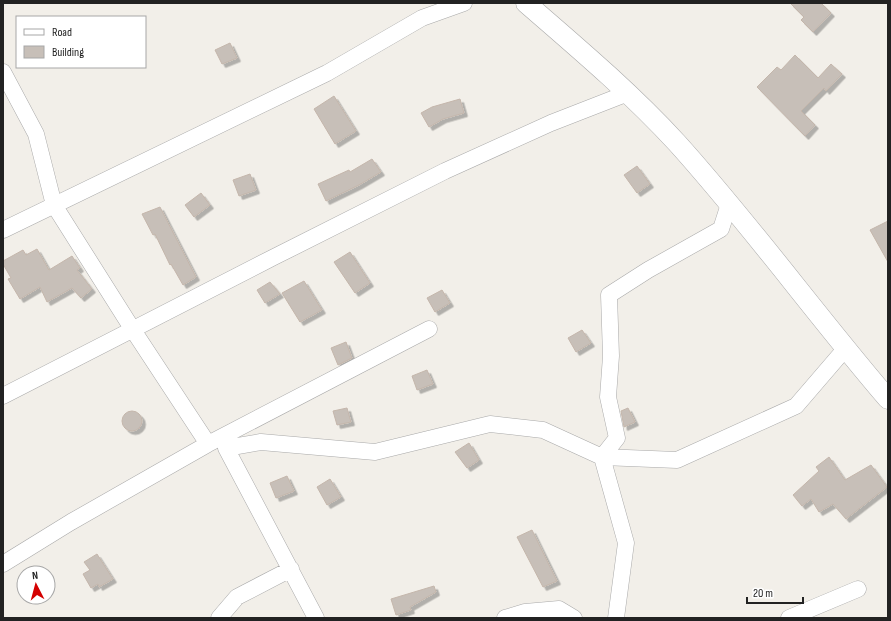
<svg xmlns="http://www.w3.org/2000/svg" width="891" height="621" font-family="'Sofia Sans Condensed',sans-serif">
  <style>
    .building { fill: #c7bfb8; stroke: #c4b6ab; filter: url(#shadow) }
    .lines { fill: none; stroke-linecap: round; stroke-linejoin: round }
    .minor-casing { stroke: #a9a9a9; stroke-width: 17 }
    .tertiary-casing { stroke: #a9a9a9; stroke-width: 21 }
    .minor { stroke: #fff; stroke-width: 16 }
    .tertiary { stroke: #fff; stroke-width: 20 }
  </style>
  <defs>
    <filter id="shadow"><feDropShadow dx="3.5" dy="3.5" stdDeviation="0" flood-color="#0004"/></filter>
  </defs>
  <rect width="100%" height="100%" fill="#f2efe9"/>
  <path class="building" d="M 790,3 L 821,3 L 831,13 L 813,32 L 801,20 L 804,17 Z
    M 230,43 L 237,58 L 222,64 L 215,50 Z
    M 795,55 L 818,78 L 831,64 L 842,74 L 826,91 L 824,88 L 801,111 L 815,125 L 805,136 L 757,87 L 777,67 L 781,70 Z
    M 334,96 L 356,131 L 335,144 L 314,109 Z
    M 460,99 L 464,113 L 443,119 L 429,127 L 421,113 L 432,107 Z
    M 372,159 L 381,172 L 359,185 L 326,201 L 318,184 L 349,170 L 350,172 Z
    M 637,166 L 650,184 L 637,193 L 624,175 Z
    M 250,174 L 256,190 L 239,196 L 233,180 Z
    M 201,193 L 210,205 L 194,217 L 185,205 Z
    M 160,207 L 196,277 L 183,285 L 171,264 L 170,265 L 155,234 L 153,235 L 142,214 Z
    M 888,221 L 888,262 L 870,230 Z
    M 37,249 L 49,270 L 72,256 L 80,268 L 77,270 L 92,289 L 81,298 L 72,288 L 47,302 L 40,287 L 20,299 L 8,279 L 11,278 L 3,264 L 3,261 L 23,250 L 26,255 Z
    M 350,252 L 370,283 L 355,293 L 334,262 Z
    M 304,281 L 322,310 L 300,322 L 282,293 Z
    M 270,282 L 280,294 L 265,303 L 257,290 Z
    M 442,290 L 450,303 L 435,312 L 427,298 Z
    M 582,330 L 591,343 L 576,352 L 568,338 Z
    M 346,342 L 352,358 L 338,365 L 331,348 Z
    M 427,370 L 433,384 L 417,390 L 412,376 Z
    M 347,408 L 351,422 L 337,425 L 333,411 Z
    M 628,408 L 635,422 L 624,427 L 621,411 Z
    M122 421a10 10 0 1 1 20 0a10 10 0 1 1-20 0Z
    M 469,443 L 479,460 L 467,468 L 455,452 Z
    M 829,457 L 845,480 L 871,465 L 887,487 L 846,519 L 833,504 L 819,512 L 811,499 L 802,506 L 793,495 L 819,471 L 816,467 Z
    M 287,476 L 294,491 L 276,498 L 270,483 Z
    M 330,479 L 341,497 L 327,505 L 317,487 Z
    M 532,530 L 557,581 L 543,587 L 517,537 Z
    M 97,554 L 113,579 L 99,587 L 98,584 L 91,588 L 83,574 L 90,570 L 84,562 Z
    M 434,586 L 436,592 L 410,607 L 411,610 L 396,615 L 391,599 Z"/>
  <g class="lines">
    <g class="minor-casing">
      <path id="minor" d="M 3,72 L 36,134 L 54,205 L 133,330 L 208,444
        M 3,230 L 327,73 L 422,18 L 464,3
        M 3,396 L 274,257 L 445,171 L 551,123 L 628,93
        M 3,564 L 71,522 L 208,444 L 429,329
        M 219,618 L 237,597 L 291,569
        M 316,618 L 226,448 L 261,442 L 375,452 L 490,424 L 543,430 L 602,457 L 677,460 L 796,406 L 845,349
        M 505,618 L 525,612 L 559,609 L 574,618
        M 616,618 L 626,543 L 602,457 L 617,438 L 608,397 L 611,356 L 609,295 L 648,270 L 721,229 L 729,204
        M 789,618 L 858,589"/>
    </g>
    <g class="tertiary-casing">
      <path id="tertiary" d="M 526,3 C 578,48 630,92 677,143 C 751,225 816,315 888,399"/>
    </g>
    <use href="#minor" class="minor"/>
    <use href="#tertiary" class="tertiary"/>
  </g>
  <rect width="891" height="621" fill="none" stroke="#222222" stroke-width="8"/>
  <rect x="16" y="16" width="130" height="52" fill="#ffffff" stroke="#a7a7a7"/>
  <rect x="24" y="29" width="20" height="6" fill="#ffffff" stroke="#a7a7a7"/>
  <text x="52" y="36" font-size="12" fill="#222222">Road</text>
  <rect x="24" y="46" width="20" height="12" fill="#c7bfb8" stroke="#a7a7a7"/>
  <text x="52" y="56" font-size="12" fill="#222222">Building</text>
  <g transform="translate(36 585) rotate(354)"><circle r="19" fill="#ffffff" stroke="#a7a7a7"/>
  <path d="M0-3L7 15L0 10L-7 15Z" fill="#d40000"/>
  <text y="-6" font-size="11" font-weight="bold" text-anchor="middle" fill="#222222">N</text>
  </g>
  <path d="M747 597v6h56v-6" fill="none" stroke="#222222" stroke-width="2"/>
  <text x="753" y="597" font-size="12" fill="#222222" stroke="#ffffff" stroke-width="3" paint-order="stroke">20 m</text>
</svg>
